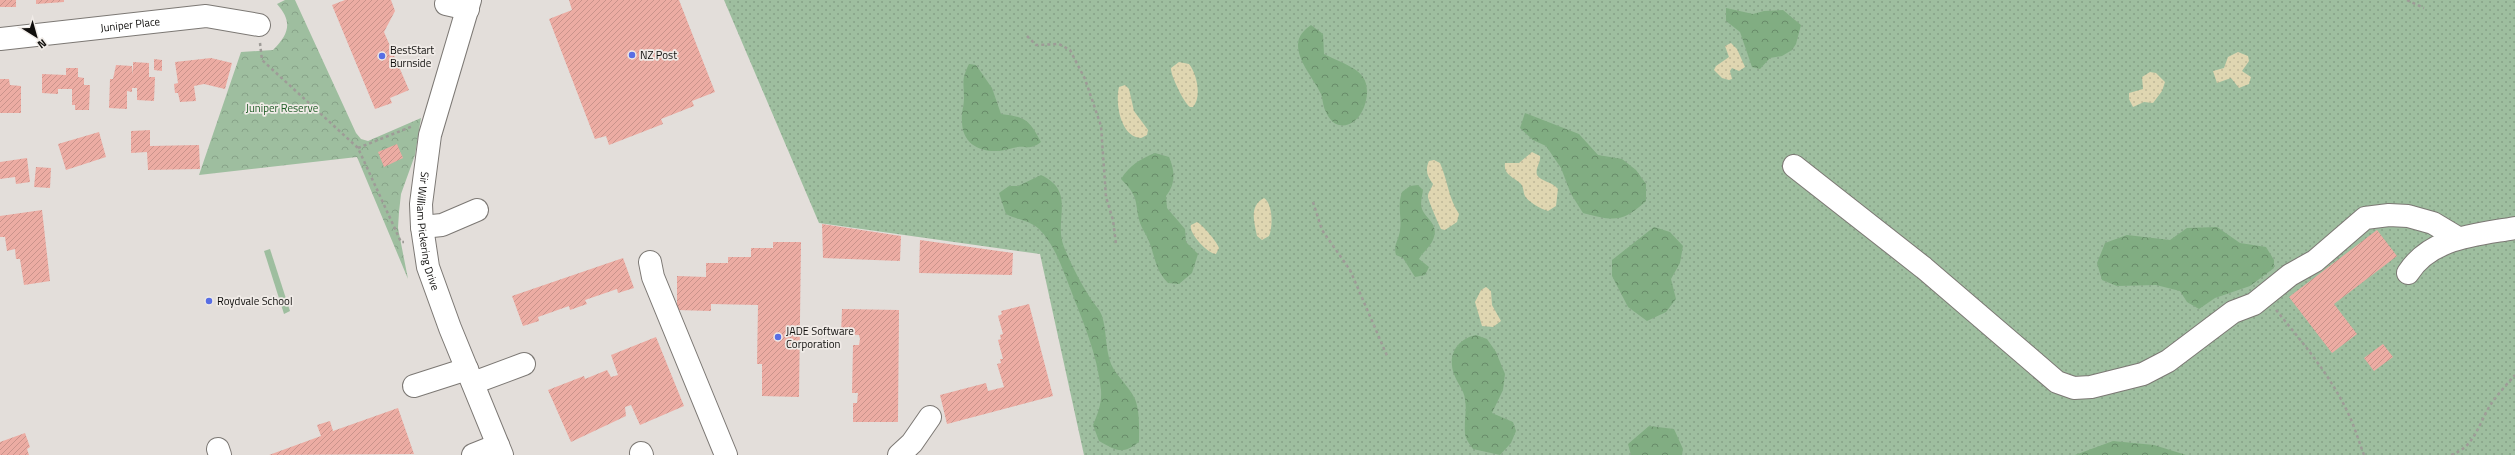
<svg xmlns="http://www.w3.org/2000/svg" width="2515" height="455" font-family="'Titillium Web',sans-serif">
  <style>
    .grass { fill: url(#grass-dots) }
    .forest { fill: url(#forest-crowns) }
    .sand { fill: url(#sand-dots) }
    .park { fill: url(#park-crowns) }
    .pitch { fill: #9ebe9f }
    .building { fill: url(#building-hatch) }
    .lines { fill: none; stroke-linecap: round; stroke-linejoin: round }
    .minor-casing { stroke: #7c7874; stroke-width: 24 }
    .path { stroke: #9e9b97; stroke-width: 2.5; stroke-dasharray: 3 3; stroke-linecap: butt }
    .minor { stroke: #fff; stroke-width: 22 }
    .poi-dot { fill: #586ee4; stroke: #f0ebe7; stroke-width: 1.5 }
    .labels { text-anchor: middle; stroke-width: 3.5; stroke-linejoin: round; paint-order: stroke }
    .street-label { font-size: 11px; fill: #0f0e0c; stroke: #f0ebe7 }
    .poi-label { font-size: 11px; fill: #0f0e0c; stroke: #f0ebe7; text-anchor: start }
    .park-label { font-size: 11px; fill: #1f5d26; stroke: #f0ebe7 }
  </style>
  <defs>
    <pattern id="grass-dots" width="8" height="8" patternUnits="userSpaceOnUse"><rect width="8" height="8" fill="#9ebe9f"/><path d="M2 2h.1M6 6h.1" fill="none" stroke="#87a288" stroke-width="1.8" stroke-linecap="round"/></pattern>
    <pattern id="forest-crowns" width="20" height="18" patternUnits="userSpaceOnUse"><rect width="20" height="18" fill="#81ad82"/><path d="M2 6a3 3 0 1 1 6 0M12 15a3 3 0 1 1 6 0" fill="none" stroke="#688b69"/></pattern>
    <pattern id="sand-dots" width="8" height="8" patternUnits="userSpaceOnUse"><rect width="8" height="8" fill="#dfd6b1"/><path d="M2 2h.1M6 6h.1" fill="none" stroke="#beb697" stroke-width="1.8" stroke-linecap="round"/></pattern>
    <pattern id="park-crowns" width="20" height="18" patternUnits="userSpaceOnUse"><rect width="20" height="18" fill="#9ebe9f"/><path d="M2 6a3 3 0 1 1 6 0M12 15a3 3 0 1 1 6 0" fill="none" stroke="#87a288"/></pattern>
    <pattern id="building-hatch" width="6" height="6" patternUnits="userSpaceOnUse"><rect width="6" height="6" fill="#ecaca3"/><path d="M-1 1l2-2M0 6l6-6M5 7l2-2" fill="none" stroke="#c9938b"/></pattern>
  </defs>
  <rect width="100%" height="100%" fill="#e3deda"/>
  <path class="grass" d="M 724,0 L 2515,0 L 2515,455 L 1084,455 L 1040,254 L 819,223 Z"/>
  <path class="forest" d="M 1726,8 L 1753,14 L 1764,11 L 1783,10 L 1801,25 L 1796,44 L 1792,50 L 1782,56 L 1770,58 L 1760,69 L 1752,67 L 1740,32 L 1726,21 Z
    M 1311,25 L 1323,34 L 1324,54 C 1335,60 1357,67 1363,77 C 1374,93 1361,130 1339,125 C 1333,124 1328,117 1326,112 C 1323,107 1323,100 1321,94 C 1314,79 1298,62 1298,45 C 1298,36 1304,30 1311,25 Z
    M 969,64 L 976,65 L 992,88 L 1001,114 C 1025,117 1029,119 1041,142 C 1028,152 1025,144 1013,148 C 989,156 962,149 962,121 C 961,113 964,106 964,99 C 964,82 961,80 969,64 Z
    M 1525,113 L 1579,134 L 1598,155 L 1622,159 L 1636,170 L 1646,184 L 1646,201 C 1622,223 1614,221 1583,213 L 1571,194 L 1561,168 L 1546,146 L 1533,140 L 1520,128 Z
    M 1155,153 L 1169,157 C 1175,171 1176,183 1166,196 L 1167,208 L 1185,229 L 1186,242 L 1198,254 L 1192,273 L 1179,284 L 1168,283 C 1154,268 1156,258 1148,239 C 1146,234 1142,229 1140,223 C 1134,201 1140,198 1121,179 C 1130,165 1140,159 1155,153 Z
    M 1041,175 C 1077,192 1053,219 1064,247 C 1071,264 1079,280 1089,296 C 1092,302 1100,309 1102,316 C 1107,332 1105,348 1111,364 C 1117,377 1129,386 1135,399 C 1140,412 1139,428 1139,442 C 1122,455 1117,451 1099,441 L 1093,425 C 1098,413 1102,403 1101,390 C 1097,353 1083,322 1070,288 C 1062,268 1055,245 1039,229 C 1029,220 1018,220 1006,214 L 999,193 L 1009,186 L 1018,186 Z
    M 1418,185 L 1423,190 C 1422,197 1420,203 1422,209 C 1426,220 1441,224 1432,242 C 1429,248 1422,253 1419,259 L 1429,267 L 1425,275 L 1415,277 L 1403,258 L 1396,255 C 1393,245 1399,240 1400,230 C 1402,216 1397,207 1402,192 L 1410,186 Z
    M 1654,227 L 1670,232 L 1683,246 L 1680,263 L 1671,279 L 1676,299 L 1666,312 L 1647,321 L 1628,307 L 1612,276 L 1612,260 Z
    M 2217,227 L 2240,243 L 2266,247 L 2274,260 L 2274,268 L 2250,286 L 2215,298 L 2199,309 L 2187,302 L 2180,291 L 2156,285 L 2117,286 L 2102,280 L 2097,263 L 2105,243 L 2127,235 L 2170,240 L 2187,228 Z
    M 1476,335 L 1487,339 L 1496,352 L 1505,374 L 1503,390 L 1492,413 L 1513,422 L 1516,431 L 1511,443 L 1500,455 L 1473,449 C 1470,445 1465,438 1465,433 C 1464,421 1467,411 1465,399 C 1464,390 1457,383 1454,374 C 1447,355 1457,339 1476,335 Z
    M 1649,426 L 1674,429 L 1683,449 L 1682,455 L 1631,455 L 1628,444 Z
    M 2113,441 L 2154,445 L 2186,455 L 2075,455 Z"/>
  <path class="sand" d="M 1731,43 L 1737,49 L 1745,67 L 1739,71 L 1732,68 L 1730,71 L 1732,79 L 1729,80 L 1722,78 L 1714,70 L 1716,66 L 1729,57 L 1725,46 Z
    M 2238,52 L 2248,56 L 2249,61 L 2242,71 L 2251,77 L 2249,84 L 2239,88 L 2231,78 L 2217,83 L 2213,71 L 2224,68 L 2228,57 Z
    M 1179,62 L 1189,64 C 1197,74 1202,97 1193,107 L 1190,107 C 1184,103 1170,74 1171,68 Z
    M 2150,72 L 2156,73 L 2165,82 L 2162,91 L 2153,103 L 2144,102 L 2133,107 L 2129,99 L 2129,93 L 2143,89 L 2142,77 Z
    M 1125,85 L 1129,89 L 1134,111 L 1148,130 L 1147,135 L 1141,138 C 1120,137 1115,102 1119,87 Z
    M 1532,152 L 1540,156 C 1541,162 1535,168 1537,175 C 1540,181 1553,182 1558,189 L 1556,206 L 1548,211 C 1541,209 1528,202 1525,196 C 1523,192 1524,188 1521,184 C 1514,177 1503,175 1505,163 L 1519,163 Z
    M 1434,160 L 1440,163 C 1448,181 1448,197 1459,214 L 1457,222 L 1445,230 L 1441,229 C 1439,225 1427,198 1428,196 C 1428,192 1432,188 1433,184 C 1427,176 1425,170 1429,161 Z
    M 1264,198 C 1273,204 1273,227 1269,236 L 1262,240 L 1257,236 C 1254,221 1249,206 1264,198 Z
    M 1197,222 C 1202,224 1218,243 1219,248 L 1216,254 C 1208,254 1188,233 1191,225 Z
    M 1486,287 L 1491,291 L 1492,305 L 1501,321 L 1493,327 L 1482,326 L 1475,302 L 1481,290 Z"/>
  <path class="park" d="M 285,0 L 295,0 L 356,133 L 361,139 L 368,141 L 421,118 L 415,155 L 401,194 L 399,212 L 398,228 L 408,279 L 357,157 L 199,175 L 241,52 L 273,50 C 289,34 293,22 277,4 Z"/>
  <path class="pitch" d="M 270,249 L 290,311 L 284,314 L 264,251 Z"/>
  <path class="building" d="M 0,0 L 16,0 L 16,7 L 0,7 Z
    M 36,0 L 64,0 L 64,2 L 36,4 Z
    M 345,0 L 391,0 L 395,11 L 384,32 L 409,90 L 390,98 L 392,103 L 375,109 L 332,5 Z
    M 569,0 L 679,0 L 715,92 L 692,101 L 694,106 L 661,119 L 663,124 L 609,145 L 606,136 L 595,139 L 549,19 L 572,10 Z
    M 211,58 L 232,63 L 225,89 L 204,84 L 194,86 L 196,101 L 180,102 L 178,93 L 175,93 L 174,84 L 178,83 L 175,62 Z
    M 154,59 L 162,60 L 162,71 L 154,70 Z
    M 133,62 L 149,63 L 149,77 L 155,77 L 154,101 L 137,100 L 137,88 L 132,88 L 132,92 L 127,91 L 127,109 L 109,108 L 110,79 L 113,79 L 116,65 L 132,66 L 133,75 Z
    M 66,68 L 78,68 L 78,77 L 84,78 L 84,85 L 90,85 L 89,110 L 75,110 L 75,105 L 72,105 L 72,89 L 58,89 L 58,94 L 42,93 L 42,74 L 66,75 Z
    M 0,79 L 9,79 L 10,85 L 21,86 L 21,113 L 0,113 Z
    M 150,130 L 150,146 L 199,145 L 200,169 L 148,170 L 147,152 L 131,153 L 131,131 Z
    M 99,132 L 106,157 L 66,170 L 58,144 Z
    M 397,144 L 403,158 L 384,167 L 378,152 Z
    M 27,158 L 30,182 L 16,184 L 15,177 L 0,179 L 0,162 Z
    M 36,167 L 51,168 L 50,188 L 34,187 Z
    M 42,210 L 50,281 L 24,285 L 20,259 L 16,259 L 15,249 L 7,251 L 5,237 L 0,237 L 0,216 Z
    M 822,224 L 901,236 L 900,261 L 823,258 Z
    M 2377,230 L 2397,256 L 2334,304 L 2357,334 L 2332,353 L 2289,297 Z
    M 920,240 L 1013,253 L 1012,275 L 919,273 Z
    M 773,242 L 801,242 L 799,397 L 762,396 L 762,364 L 757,364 L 758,305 L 711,304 L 711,311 L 677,310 L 677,276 L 706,277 L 706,263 L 728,263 L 728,257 L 751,257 L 751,248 L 773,248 Z
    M 623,258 L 634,288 L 618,293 L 617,289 L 585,300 L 587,304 L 570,310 L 569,306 L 538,317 L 539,321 L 523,326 L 512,296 Z
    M 1029,304 L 1053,396 L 947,424 L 940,395 L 986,383 L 988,391 L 1004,387 L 997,364 L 1001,363 L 1000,359 L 1003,359 L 998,340 L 1001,339 L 1000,335 L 1003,334 L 998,316 L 1002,314 L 1001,311 Z
    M 842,309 L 899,310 L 898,422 L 853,422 L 853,403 L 857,403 L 858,393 L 852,393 L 853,345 L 859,345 L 860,339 L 859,335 L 841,334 Z
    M 656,337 L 684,406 L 640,425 L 631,405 L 625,407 L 626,416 L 571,442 L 548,390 L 584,376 L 585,379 L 607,370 L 611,377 L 618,375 L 611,355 Z
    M 2383,344 L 2393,357 L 2374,371 L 2364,358 Z
    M 398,408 L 414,454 L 269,455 L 321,436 L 317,425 L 330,421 L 333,431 Z
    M 25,433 L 30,447 L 27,449 L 29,455 L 0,455 L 0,442 Z"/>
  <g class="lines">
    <g class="minor-casing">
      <g id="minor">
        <path id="s1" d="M 470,0 L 430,135 L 421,204 L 422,227 L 428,267 L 450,328 L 502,455"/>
        <path d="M 446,4 L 468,9"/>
        <path id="s2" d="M 0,39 L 206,16 L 259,25"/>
        <path d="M 1794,166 L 1924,268 L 2057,382 L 2074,388 L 2091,387 L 2143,374 L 2168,361 L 2233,312 L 2254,304 L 2290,275 L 2315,261 L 2365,218 L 2389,215 L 2408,216 L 2433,223 L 2458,238"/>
        <path d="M 422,227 L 442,225 L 477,210"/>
        <path d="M 650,262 L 653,277 L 726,455"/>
        <path d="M 2408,273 C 2431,237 2476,235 2515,228"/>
        <path d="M 473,383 L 524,364"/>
        <path d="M 414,386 L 467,369"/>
        <path d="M 218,449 L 220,455"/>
        <path d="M 641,453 L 642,455"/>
        <path d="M 473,455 L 498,445"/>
        <path d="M 899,455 L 912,443 L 930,417"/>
      </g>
    </g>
    <path class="path" d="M 2407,0 L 2424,8
      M 1027,36 L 1036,45 L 1059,44 L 1070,50 L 1085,79 L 1101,126 L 1106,197 L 1113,220 L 1116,244
      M 260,43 L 262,60 L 358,148 L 401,242 L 404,242
      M 358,148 L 413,126
      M 1313,202 L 1322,230 L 1350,270 L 1388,358
      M 2276,310 C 2303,343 2331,376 2349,415 C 2355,428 2359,442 2364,455
      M 2451,455 C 2476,446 2478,424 2491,404 C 2498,394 2507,384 2515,375"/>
    <use href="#minor" class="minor"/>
  </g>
  <g class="poi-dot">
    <circle cx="632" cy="55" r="4"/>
    <circle cx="382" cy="56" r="4"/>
    <circle cx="209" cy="301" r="4"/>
    <circle cx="778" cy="337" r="4"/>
  </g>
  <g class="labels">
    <g class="street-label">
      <text dy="4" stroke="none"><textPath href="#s2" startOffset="131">Juniper Place</textPath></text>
      <text dy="4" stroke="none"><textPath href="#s1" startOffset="238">Sir William Pickering Drive</textPath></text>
    </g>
    <g class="poi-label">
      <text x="390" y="54">BestStart<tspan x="390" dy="13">Burnside</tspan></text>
      <text x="640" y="59">NZ Post</text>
      <text x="217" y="305">Roydvale School</text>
      <text x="786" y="335">JADE Software<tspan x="786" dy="13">Corporation</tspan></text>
    </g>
    <g class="park-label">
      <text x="282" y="112">Juniper Reserve</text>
    </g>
  </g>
  <g transform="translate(36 36) rotate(143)" stroke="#f0ebe7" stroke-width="3" paint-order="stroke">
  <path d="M0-3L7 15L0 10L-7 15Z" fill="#0f0e0c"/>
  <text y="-6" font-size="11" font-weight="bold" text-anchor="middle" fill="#0f0e0c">N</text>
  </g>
</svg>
